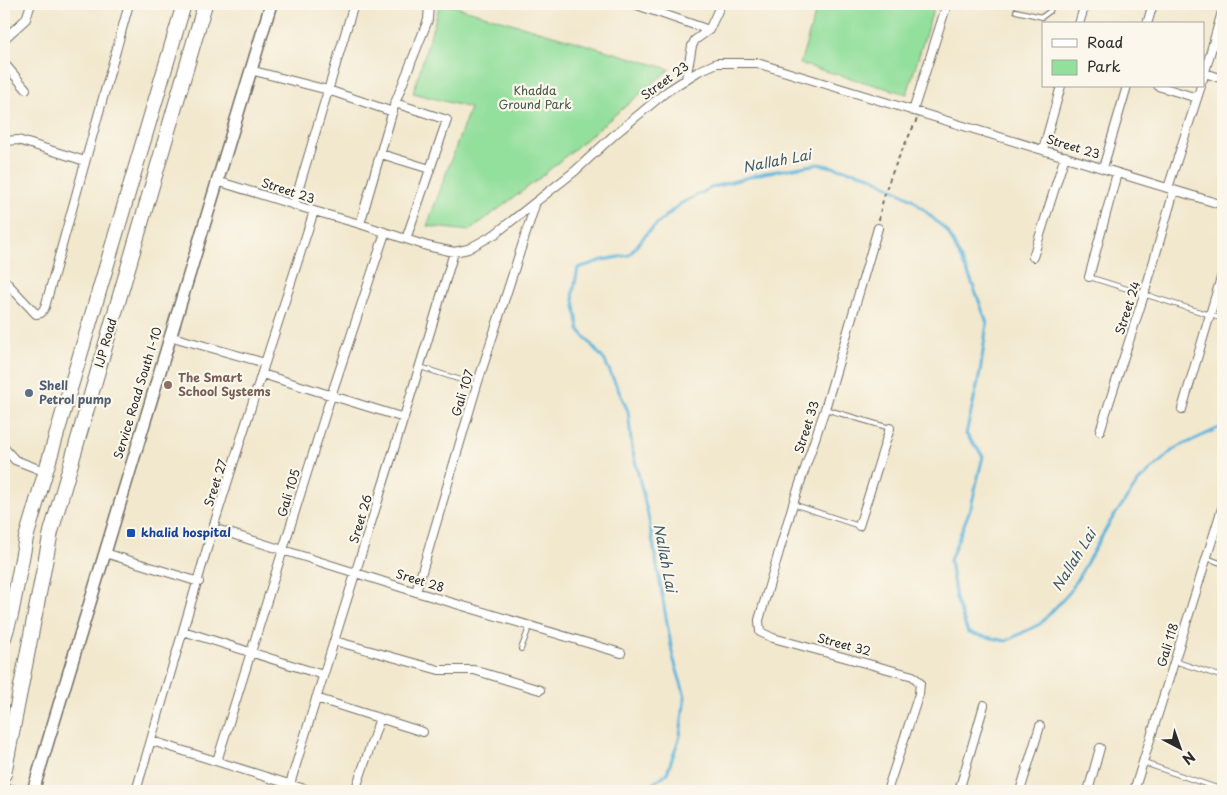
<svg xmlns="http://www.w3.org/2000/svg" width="1227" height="795" font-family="'Playpen Sans',sans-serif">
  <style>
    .green { fill: #93df9c; stroke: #5f8564 }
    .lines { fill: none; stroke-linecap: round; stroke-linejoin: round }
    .stream { stroke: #5fb5dc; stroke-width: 3 }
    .lane-casing { stroke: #716d64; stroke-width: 6 }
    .street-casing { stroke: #716d64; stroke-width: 10 }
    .secondary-casing { stroke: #716d64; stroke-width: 14 }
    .highway-casing { stroke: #716d64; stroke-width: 16 }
    .path { stroke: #716d64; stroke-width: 2; stroke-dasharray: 4 4; stroke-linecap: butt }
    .lane { stroke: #fff; stroke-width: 4 }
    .street { stroke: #fff; stroke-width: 8 }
    .secondary { stroke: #fff; stroke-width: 11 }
    .highway { stroke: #fff; stroke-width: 14 }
    .education-dot { fill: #8d6e63; stroke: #fbf7ec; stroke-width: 2 }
    .service-dot { fill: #5c6f8a; stroke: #fbf7ec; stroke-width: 2 }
    .transit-dot { fill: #1a4fb4; stroke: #fbf7ec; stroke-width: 2 }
    .labels { text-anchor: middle; stroke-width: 4.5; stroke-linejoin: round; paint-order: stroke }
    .street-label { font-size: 12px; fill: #2b2b2b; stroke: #fbf7ec }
    .park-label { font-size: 12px; fill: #455847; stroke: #fbf7ec }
    .education-label { font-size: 12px; font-weight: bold; fill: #785e54; stroke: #fbf7ec; text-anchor: start }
    .service-label { font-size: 12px; font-weight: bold; fill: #4e5e75; stroke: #fbf7ec; text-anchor: start }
    .transit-label { font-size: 12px; font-weight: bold; fill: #164399; stroke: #fbf7ec; text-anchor: start }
    .water-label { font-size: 14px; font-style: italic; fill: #3d5b69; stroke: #fbf7ec }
  </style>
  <rect width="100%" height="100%" fill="#fbf7ec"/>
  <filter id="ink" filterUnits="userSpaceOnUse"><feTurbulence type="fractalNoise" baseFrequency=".02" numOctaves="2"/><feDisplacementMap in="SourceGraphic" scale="10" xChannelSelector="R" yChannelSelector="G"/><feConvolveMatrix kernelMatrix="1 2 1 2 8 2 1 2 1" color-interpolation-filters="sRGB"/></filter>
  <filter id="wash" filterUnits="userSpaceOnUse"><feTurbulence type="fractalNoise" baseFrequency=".0096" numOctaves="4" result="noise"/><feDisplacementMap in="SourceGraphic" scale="20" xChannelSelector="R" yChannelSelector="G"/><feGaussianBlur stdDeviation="1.12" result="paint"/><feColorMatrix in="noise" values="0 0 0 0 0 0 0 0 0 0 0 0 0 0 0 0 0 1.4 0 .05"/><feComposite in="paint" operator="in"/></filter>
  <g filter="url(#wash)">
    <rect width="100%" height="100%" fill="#f2e8ce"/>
    <path class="green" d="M 440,4 L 446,4 L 670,69 L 536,181 L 469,231 L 427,226 L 470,108 L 413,93 Z
      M 818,4 L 935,4 L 907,94 L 800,64 Z"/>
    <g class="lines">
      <path class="stream" d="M 643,791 L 667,773 L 680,736 L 685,696 L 673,657 L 648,515 L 632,448 L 628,411 L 605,361 L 579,330 L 573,294 L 578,268 L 603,260 L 629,255 L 648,232 L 680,204 L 713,187 L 764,173 L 819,164 L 868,175 L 912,199 L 948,232 L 971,280 L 987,323 L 980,373 L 966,434 L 983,456 L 971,507 L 950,560 L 956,599 L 968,633 L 1006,641 L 1040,624 L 1070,592 L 1110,522 L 1139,481 L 1174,449 L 1223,426"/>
    </g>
  </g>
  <g filter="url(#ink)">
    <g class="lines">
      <g class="lane-casing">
        <path id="lane" d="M 1016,11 L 1042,17 L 1050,11 L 1053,4
          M 1089,277 L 1223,319
          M 420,367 L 477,385
          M 825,409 L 890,428
          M 793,504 L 859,526
          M 1207,558 L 1223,564
          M 521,649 L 530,625
          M 1174,661 L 1223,677
          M 1144,763 L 1223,790"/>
      </g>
      <g class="street-casing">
        <path id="street" d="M 634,4 L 709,30
          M 1079,24 L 1085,4
          M 1147,24 L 1153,4
          M 4,39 L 26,19 L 31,4
          M 4,63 L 26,89
          M 250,70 L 328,90 L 393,112
          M 1205,73 L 1223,79
          M 686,79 L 692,46 L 695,40 L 709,30 L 721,4
          M 1203,79 L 1223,8
          M 1158,86 L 1197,98
          M 395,103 L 447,120 L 406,239
          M 913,111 L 947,4
          M 4,141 L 18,140 L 85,161
          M 1043,150 L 1061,86
          M 381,154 L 430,169
          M 1103,168 L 1127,86
          M 217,181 L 314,211 L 360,224 L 427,246 L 454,252 L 468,249 L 495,234 L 575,171 L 613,136 L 666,92 L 699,71 L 717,63 L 757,63 L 1223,205
          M 1168,188 L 1201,86
          M 294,204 L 354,4
          M 360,224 L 395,103 L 428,20 L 429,4
          M 878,228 L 825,409 L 793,504 L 759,620 L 760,632 L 773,638 L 913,676 L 920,683 L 919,694 L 887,791
          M 1033,257 L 1065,156
          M 1089,277 L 1117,173
          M 4,280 L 36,314 L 41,313 L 45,307 L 129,4
          M 169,336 L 265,363
          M 262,374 L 404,418
          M 1182,409 L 1223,271
          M 1100,431 L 1144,295 L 1174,191
          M 4,448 L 15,460 L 46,472
          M 859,526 L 890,428
          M 213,528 L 416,592 L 621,653
          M 105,553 L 199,582
          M 416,592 L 477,385 L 536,202
          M 183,631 L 323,675
          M 335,641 L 439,670 L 474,670 L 540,690
          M 316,698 L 423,732
          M 152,741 L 311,791
          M 217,761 L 331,396 L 385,233
          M 4,788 L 21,791
          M 136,791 L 213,528 L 265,363 L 314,211
          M 288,791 C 342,611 401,433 454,252
          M 355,791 L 380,718
          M 959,791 L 984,705
          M 1020,791 L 1040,726
          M 1088,791 L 1100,748
          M 1134,791 L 1223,505"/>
      </g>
      <g class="secondary-casing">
        <path id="secondary" d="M 33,791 L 271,4"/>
      </g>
      <g class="highway-casing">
        <path id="highway" d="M 4,638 L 11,615 L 26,538 L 184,4
          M 4,774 L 51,532 L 205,4"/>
      </g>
      <path class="path" d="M 879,220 C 884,184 902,151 917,119"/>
      <use href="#lane" class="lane"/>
      <use href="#street" class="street"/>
      <use href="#secondary" class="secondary"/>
      <use href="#highway" class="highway"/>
    </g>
  </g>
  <circle class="education-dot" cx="168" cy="385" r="5"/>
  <circle class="service-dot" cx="29" cy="393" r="5"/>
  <rect class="transit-dot" x="126" y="528" width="10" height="10" rx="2.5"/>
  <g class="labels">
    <g class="street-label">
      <text transform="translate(665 81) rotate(-36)" y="4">Street 23</text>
      <text transform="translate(1073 147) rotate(17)" y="4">Street 23</text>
      <text transform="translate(288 191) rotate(18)" y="4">Street 23</text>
      <text transform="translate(1128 308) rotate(-72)" y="4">Street 24</text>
      <text transform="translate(106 343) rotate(-74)" y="4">IJP Road</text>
      <text transform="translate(138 393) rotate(-73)" y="4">Service Road South I-10</text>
      <text transform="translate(463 393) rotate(-73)" y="4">Gali 107</text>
      <text transform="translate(807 427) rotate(-72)" y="4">Street 33</text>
      <text transform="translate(216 483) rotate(-72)" y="4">Sreet 27</text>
      <text transform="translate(289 493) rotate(-73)" y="4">Gali 105</text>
      <text transform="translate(361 519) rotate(-73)" y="4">Sreet 26</text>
      <text transform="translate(420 581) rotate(17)" y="4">Sreet 28</text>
      <text transform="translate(844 645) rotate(15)" y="4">Street 32</text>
      <text transform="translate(1168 645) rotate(-73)" y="4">Gali 118</text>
    </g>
    <g class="park-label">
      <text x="535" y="95">Khadda<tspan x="535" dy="14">Ground Park</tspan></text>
    </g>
    <g class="education-label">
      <text x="178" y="382">The Smart<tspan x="178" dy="14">School Systems</tspan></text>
    </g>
    <g class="service-label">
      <text x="39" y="390">Shell<tspan x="39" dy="14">Petrol pump</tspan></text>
    </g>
    <g class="transit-label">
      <text x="141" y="537">khalid hospital</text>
    </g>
    <g class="water-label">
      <text transform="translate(777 161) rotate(-11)" y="5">Nallah Lai</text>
      <text transform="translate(665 558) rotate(79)" y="5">Nallah Lai</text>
      <text transform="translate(1074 560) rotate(-58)" y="5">Nallah Lai</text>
    </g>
  </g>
  <rect width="1227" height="795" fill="none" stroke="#fbf7ec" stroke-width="20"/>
  <rect x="1042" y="22" width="162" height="65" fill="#fbf7ec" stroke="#a8a59f"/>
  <rect x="1052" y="39" width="25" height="8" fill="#ffffff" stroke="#a8a59f"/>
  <text x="1087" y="48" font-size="15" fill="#2b2b2b">Road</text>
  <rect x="1052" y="60" width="25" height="15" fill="#93df9c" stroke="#a8a59f"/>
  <text x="1087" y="72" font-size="15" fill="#2b2b2b">Park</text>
  <g transform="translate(1180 748) rotate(139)" stroke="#fbf7ec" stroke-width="4" paint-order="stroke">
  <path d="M0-4L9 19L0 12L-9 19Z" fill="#2b2b2b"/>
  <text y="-8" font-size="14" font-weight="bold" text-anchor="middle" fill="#2b2b2b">N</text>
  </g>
</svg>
